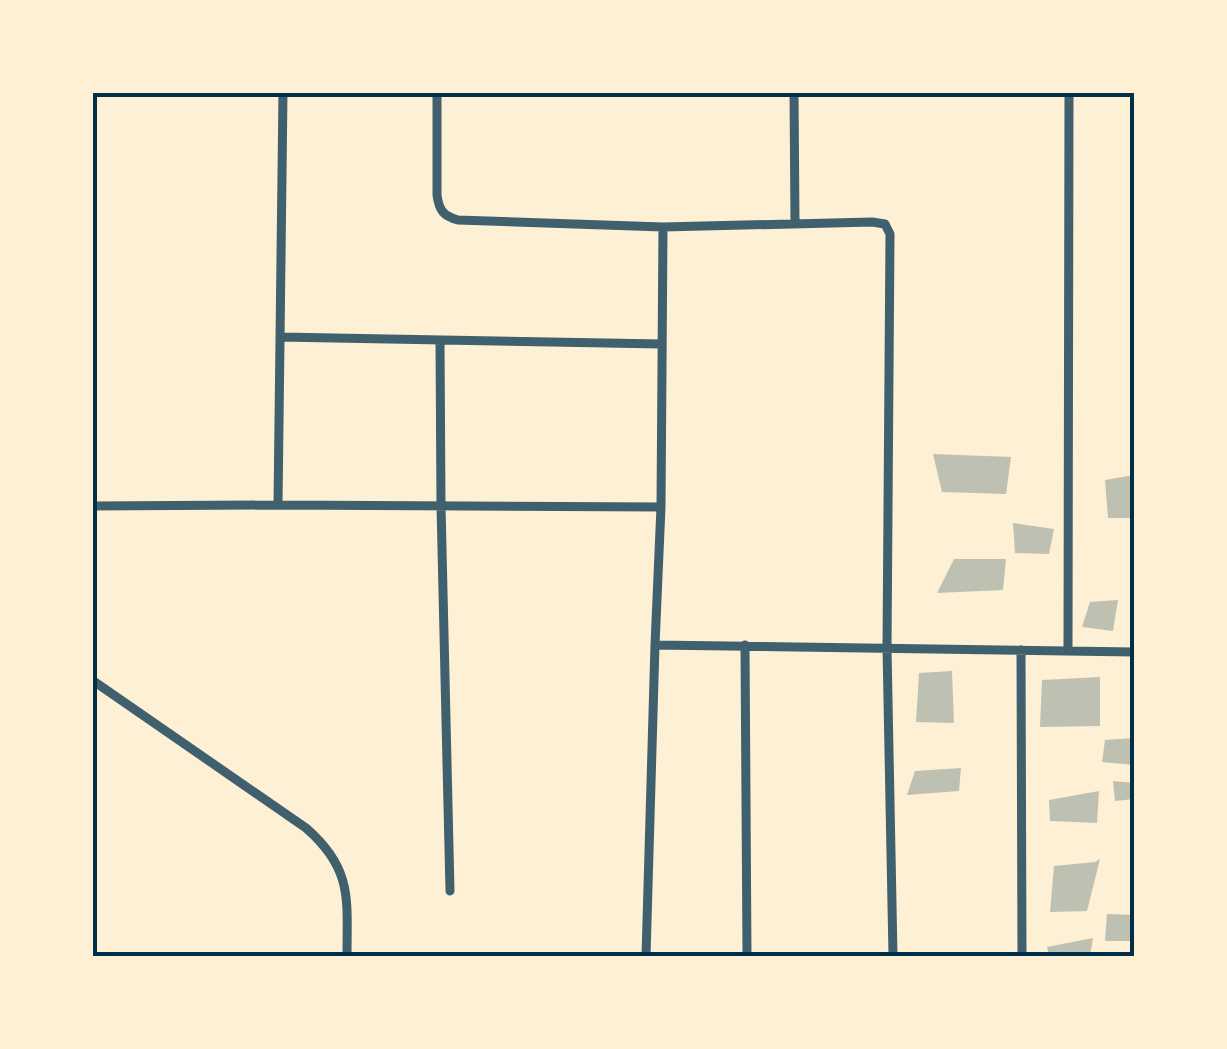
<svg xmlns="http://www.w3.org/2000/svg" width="1227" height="1049" font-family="'Alegreya Sans',sans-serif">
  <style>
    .building { fill: #bec0b2 }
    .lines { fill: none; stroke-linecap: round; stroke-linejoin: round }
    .minor { stroke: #3f606c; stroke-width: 9 }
    .neatline { fill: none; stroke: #003049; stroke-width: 4 }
  </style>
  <rect width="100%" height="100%" fill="#fdf0d5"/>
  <path class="building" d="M 933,454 L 1011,457 L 1006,494 L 942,492 Z
    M 1134,475 L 1134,518 L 1108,518 L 1105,480 Z
    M 1013,523 L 1054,529 L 1049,554 L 1015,553 Z
    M 954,559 L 1006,559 L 1003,590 L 937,593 Z
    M 1118,600 L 1113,631 L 1082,627 L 1090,602 Z
    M 952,671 L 954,723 L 916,722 L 919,673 Z
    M 1100,677 L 1100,726 L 1040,727 L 1042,680 Z
    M 1134,738 L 1134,765 L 1102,762 L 1105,740 Z
    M 961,768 L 959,791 L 907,795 L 915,771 Z
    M 1113,781 L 1134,783 L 1134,799 L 1115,801 Z
    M 1099,791 L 1097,823 L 1050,821 L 1049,800 Z
    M 1100,859 L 1087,911 L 1050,912 L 1054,866 L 1095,862 Z
    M 1107,914 L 1134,915 L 1134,941 L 1105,941 Z
    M 1093,938 L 1090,956 L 1049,956 L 1047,947 Z"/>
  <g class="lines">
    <path class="minor" d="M 437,92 L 437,195 C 439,210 443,216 458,220 L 663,227 L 872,222 L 885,224 L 890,234 L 887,648 L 893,956
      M 794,92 L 795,224
      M 280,337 L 662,344
      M 440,340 L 441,506 L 450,891
      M 278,505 L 661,507 L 655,645
      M 92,506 L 278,505 L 283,92
      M 661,507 L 663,227
      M 745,645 L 747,956
      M 1021,650 L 1022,956
      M 1068,651 L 1069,92
      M 92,680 L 306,828 C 353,869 347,899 347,956
      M 646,956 L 655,645 L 1134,652"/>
  </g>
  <rect width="1227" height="1049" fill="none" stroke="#fdf0d5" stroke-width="190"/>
  <rect x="95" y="95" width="1037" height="859" class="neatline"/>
</svg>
